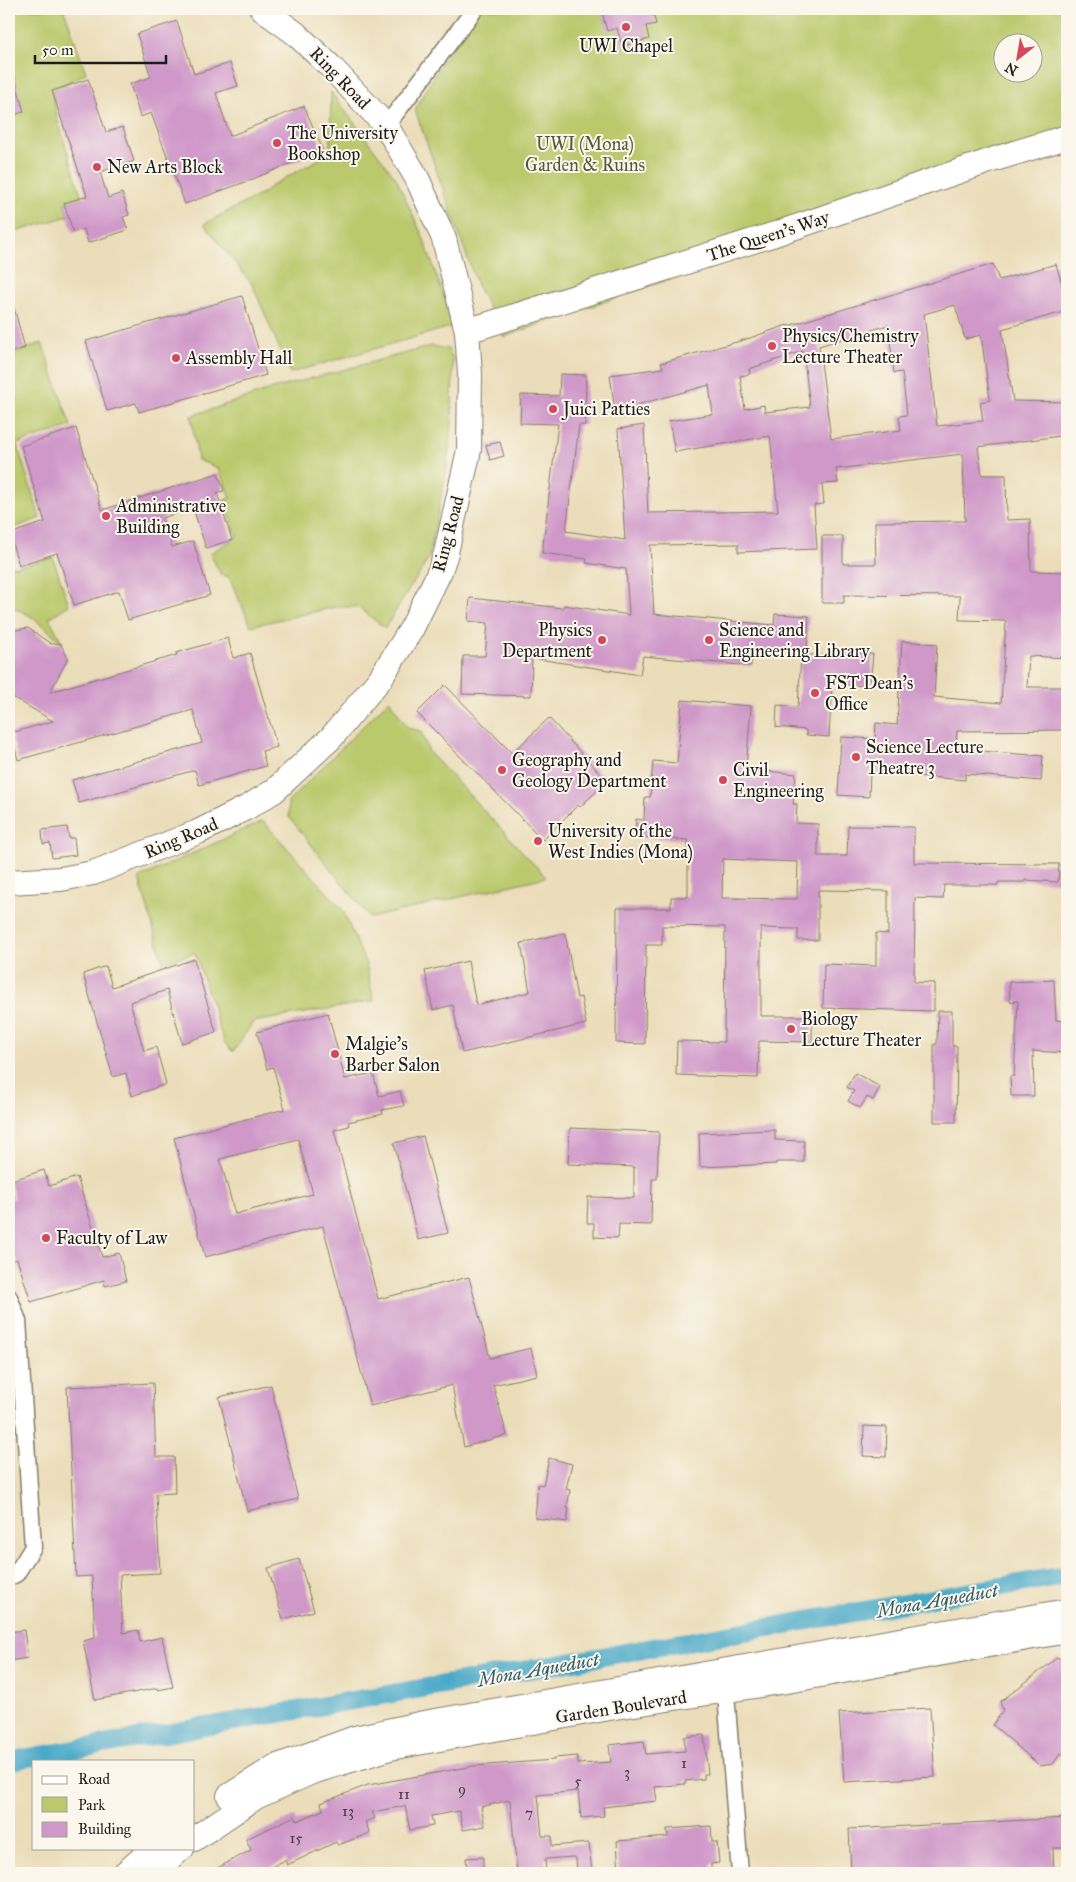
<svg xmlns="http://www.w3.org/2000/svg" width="1076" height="1882" font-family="'IM FELL Great Primer',serif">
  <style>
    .green { fill: #bac96c; stroke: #6b7244; fill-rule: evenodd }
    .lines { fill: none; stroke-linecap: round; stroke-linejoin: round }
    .canal { stroke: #49a9c8; stroke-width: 19 }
    .building { fill: #cf98c9; fill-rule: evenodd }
    .street-casing { stroke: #847c6a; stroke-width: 19 }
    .secondary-casing { stroke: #847c6a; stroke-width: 26 }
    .street { stroke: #fff; stroke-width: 16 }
    .secondary { stroke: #fff; stroke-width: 24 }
    .poi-dot { fill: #d1495b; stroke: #fbf7ec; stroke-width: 2 }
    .labels { text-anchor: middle; stroke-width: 4; stroke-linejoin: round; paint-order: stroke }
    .number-label { font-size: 15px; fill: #493b47 }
    .poi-label { font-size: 18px; fill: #1c1c1c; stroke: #fbf7ec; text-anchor: start }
    .street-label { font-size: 18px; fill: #1c1c1c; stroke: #fbf7ec }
    .park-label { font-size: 18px; fill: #535938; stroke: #fbf7ec }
    .water-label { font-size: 19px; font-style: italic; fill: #305b69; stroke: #fbf7ec }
  </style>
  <rect width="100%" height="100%" fill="#fbf7ec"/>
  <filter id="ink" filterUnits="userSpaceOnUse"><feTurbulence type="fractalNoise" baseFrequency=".02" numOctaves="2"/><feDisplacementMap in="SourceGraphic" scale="10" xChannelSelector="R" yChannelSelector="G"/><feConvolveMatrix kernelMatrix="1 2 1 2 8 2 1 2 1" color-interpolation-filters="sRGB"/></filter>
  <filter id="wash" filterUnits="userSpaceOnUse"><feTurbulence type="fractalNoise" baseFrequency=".0096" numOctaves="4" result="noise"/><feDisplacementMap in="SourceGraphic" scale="20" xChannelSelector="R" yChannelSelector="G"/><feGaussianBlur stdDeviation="1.12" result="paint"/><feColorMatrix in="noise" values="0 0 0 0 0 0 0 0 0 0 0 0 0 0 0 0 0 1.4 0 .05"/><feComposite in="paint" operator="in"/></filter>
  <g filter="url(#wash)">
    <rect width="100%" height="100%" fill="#ebddb9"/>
    <path class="green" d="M 9,9 L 64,9 L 86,73 L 52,91 L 57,118 L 82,198 L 64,203 L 68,216 L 9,234 Z
      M 472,9 L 1067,9 L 1067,140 L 504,337 L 477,285 L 415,110 ZM 1004,42 L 1034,42 L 1034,72 L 1004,72 Z
      M 331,92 L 396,178 L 423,237 L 454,326 L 290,373 L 252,284 L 204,224 L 265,192 L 271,186 L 330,153 Z
      M 42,343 L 71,426 L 17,444 L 40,518 L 9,530 L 9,355 Z
      M 432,346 L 448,349 L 453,358 L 452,424 L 447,466 L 429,558 L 385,628 L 358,607 L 335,607 L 251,626 L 229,577 L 221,575 L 210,553 L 237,537 L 224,500 L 231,498 L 218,468 L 198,460 L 191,416 L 279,387 Z
      M 9,556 L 13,567 L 53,558 L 69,605 L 49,618 L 63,644 C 51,633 25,606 9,609 Z
      M 389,700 L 408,728 L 421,731 L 429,752 L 546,877 L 370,918 L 289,817 L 288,802 Z
      M 263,821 L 342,909 L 366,964 L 374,1001 L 253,1022 L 233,1052 L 224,1042 L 195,953 L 163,962 L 139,878 Z"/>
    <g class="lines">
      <path class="canal" d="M 9,1761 L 1055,1577 L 1067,1577"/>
    </g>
    <g id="blocks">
      <path class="building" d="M 601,9 L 652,9 L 656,24 L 646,26 L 649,39 L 622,46 L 617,28 L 607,31 Z
        M 177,21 L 194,74 L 230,63 L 238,86 L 216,93 L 230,136 L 304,106 L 323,150 L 248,181 L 185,204 L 151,113 L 140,117 L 130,84 L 151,77 L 137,34 Z
        M 13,71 L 24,112 L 9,116 L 9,72 Z
        M 88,79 L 106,132 L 123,127 L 134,161 L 100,172 L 108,198 L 122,193 L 129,215 L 123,217 L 128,230 L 88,243 L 84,229 L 73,232 L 64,203 L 87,196 L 52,91 Z
        M 993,264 L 999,280 L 1056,264 L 1067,302 L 1067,311 L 1002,329 L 1013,401 L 1067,402 L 1067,435 L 978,447 L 982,475 L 1006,475 L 1007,520 L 1030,519 L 1031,571 L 1067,572 L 1067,658 L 1029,656 L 1027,687 L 1067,687 L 1067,730 L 957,731 L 956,749 L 1043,756 L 1041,781 L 965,774 L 965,780 L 870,772 L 869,797 L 838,795 L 841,737 L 875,739 L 876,723 L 897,725 L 902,641 L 937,644 L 934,697 L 1001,703 L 1006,621 L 959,620 L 960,596 L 844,595 L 844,603 L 822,603 L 822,536 L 843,536 L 843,564 L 876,564 L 875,522 L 965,521 L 963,454 L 836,469 L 838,483 L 822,484 L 824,504 L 814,505 L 817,549 L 738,552 L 738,544 L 650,545 L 654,614 L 774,625 L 775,614 L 809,616 L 807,652 L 752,649 L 751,666 L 643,656 L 640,675 L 532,658 L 531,696 L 462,694 L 463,656 L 485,656 L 488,623 L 468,621 L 470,598 L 563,608 L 564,605 L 629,615 L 626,569 L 586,563 L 587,559 L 542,553 L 558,424 L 520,423 L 521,395 L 559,396 L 560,374 L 586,375 L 585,425 L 579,425 L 566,531 L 625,540 L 618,429 L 644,425 L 648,513 L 778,511 L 770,436 L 675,452 L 669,421 L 713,414 L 709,385 L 615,411 L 610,375 L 663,368 L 661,363 L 747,339 L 787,325 L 788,326 ZM 955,305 L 965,339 L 981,335 L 990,400 L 980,402 L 983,421 L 937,426 L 924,314 ZM 888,325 L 894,373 L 902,372 L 907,415 L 899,416 L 901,430 L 831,439 L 819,346 ZM 803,351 L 810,407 L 765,412 L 764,405 L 745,409 L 740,376 L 750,374 L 749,369 Z
        M 242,296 L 266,375 L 139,412 L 136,403 L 107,411 L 86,341 Z
        M 13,304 L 25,348 L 9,353 L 9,305 Z
        M 76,428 L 102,510 L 218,473 L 224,491 L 217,493 L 232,540 L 206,548 L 193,508 L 162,518 L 172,547 L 193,541 L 210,595 L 128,620 L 119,591 L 74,605 L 57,553 L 19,565 L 9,534 L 45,522 L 21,446 Z
        M 500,442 L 504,456 L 490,460 L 486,445 Z
        M 28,628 L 51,644 L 60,643 L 68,658 L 50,692 L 177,655 L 176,653 L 228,638 L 233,658 L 250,653 L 277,747 L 262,751 L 266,766 L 199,785 L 195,770 L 79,803 L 72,780 L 202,743 L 193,710 L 18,760 L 11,733 L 53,721 L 9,695 L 9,631 Z
        M 837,652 L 873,654 L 870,686 L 832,684 L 829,737 L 806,735 L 806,730 L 776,727 L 777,705 L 798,707 L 801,654 L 837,657 Z
        M 445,685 L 512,753 L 549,718 L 607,781 L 580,807 L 578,805 L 543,840 L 417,713 Z
        M 682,700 L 751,706 L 746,769 L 796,774 L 793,804 L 797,804 L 796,823 L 818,824 L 818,856 L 847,856 L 848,826 L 914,827 L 914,863 L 1059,864 L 1058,882 L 1025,880 L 1025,882 L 998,882 L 998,885 L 944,885 L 943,899 L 915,898 L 914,982 L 934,983 L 934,1011 L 823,1008 L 824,964 L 876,966 L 876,933 L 888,934 L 888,891 L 818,890 L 818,940 L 798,940 L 798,929 L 761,928 L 761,1016 L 812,1016 L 812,1042 L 759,1041 L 758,1078 L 676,1075 L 677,1041 L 724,1042 L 725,927 L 662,926 L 662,945 L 646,945 L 645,1044 L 616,1043 L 617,908 L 671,908 L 671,897 L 688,897 L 688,840 L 635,837 L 636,819 L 644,820 L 645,797 L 650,797 L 653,761 L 677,763 ZM 723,859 L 798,862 L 797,899 L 722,898 Z
        M 67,827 L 69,838 L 74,838 L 76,855 L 52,858 L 50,843 L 43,844 L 42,830 Z
        M 565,933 L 577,998 L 581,997 L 586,1024 L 462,1053 L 453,1005 L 433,1010 L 425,971 L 468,961 L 476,1005 L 530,992 L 521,943 Z
        M 194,959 L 216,1032 L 182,1043 L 167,990 L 130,1002 L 144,1051 L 156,1047 L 166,1084 L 132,1096 L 126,1073 L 113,1077 L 83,974 L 106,966 L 112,987 Z
        M 1054,980 L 1056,1020 L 1067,1021 L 1067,1053 L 1033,1051 L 1034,1096 L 1011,1096 L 1010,1076 L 1014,1076 L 1018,1001 L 1010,1002 L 1009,982 Z
        M 938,1011 L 952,1011 L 952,1046 L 957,1046 L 956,1122 L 934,1122 L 934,1044 L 937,1044 Z
        M 328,1013 L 345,1079 L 373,1073 L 379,1096 L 400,1091 L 404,1106 L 382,1110 L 383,1114 L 348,1122 L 349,1126 L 334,1130 L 378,1299 L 469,1277 L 490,1358 L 531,1348 L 537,1375 L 493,1385 L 507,1435 L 464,1447 L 452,1385 L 370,1406 L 323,1226 L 205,1257 L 174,1138 L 285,1109 L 273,1067 L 267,1069 L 257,1032 ZM 298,1139 L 313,1194 L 235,1214 L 220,1159 Z
        M 855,1073 L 880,1087 L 873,1100 L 867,1097 L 860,1108 L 848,1101 L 854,1091 L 847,1087 Z
        M 570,1128 L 659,1132 L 657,1179 L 652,1179 L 651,1225 L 619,1224 L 618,1238 L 594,1237 L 594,1223 L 587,1223 L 588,1197 L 634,1198 L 634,1167 L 568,1164 Z
        M 775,1130 L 775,1140 L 804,1141 L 804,1162 L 776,1162 L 776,1164 L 700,1167 L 699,1133 Z
        M 423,1136 L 448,1233 L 418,1240 L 394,1143 Z
        M 44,1170 L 49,1186 L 77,1177 L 102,1257 L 119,1253 L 126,1281 L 105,1286 L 104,1280 L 31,1302 L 17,1259 L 9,1261 L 9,1200 L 15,1198 L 9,1181 Z
        M 153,1383 L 156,1457 L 174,1457 L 175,1493 L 156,1494 L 160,1573 L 120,1575 L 123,1633 L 138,1630 L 140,1642 L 162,1637 L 173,1687 L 158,1690 L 158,1688 L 95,1700 L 83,1641 L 95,1638 L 92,1576 L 76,1577 L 67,1387 Z
        M 271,1385 L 298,1499 L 247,1511 L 219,1397 Z
        M 864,1426 L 887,1427 L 886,1457 L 863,1456 Z
        M 549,1458 L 572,1464 L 566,1489 L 570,1490 L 567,1508 L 569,1508 L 567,1522 L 535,1518 L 538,1484 L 543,1485 Z
        M 299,1559 L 314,1611 L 283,1619 L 268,1568 Z
        M 24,1630 L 28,1658 L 9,1661 L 9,1632 Z
        M 1058,1657 L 1067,1666 L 1067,1757 L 1061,1753 L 1053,1764 L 1040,1766 L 993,1725 L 1003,1710 L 1000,1702 Z
        M 930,1708 L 935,1777 L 844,1782 L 839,1713 Z
        M 704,1735 L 708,1774 L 704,1774 L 704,1779 L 685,1781 L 685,1784 L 655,1787 L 657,1801 L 603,1807 L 604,1816 L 581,1818 L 578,1791 L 538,1795 L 542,1836 L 552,1836 L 552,1846 L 589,1843 L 592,1873 L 577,1873 L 576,1858 L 573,1857 L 545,1859 L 546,1873 L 517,1873 L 510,1800 L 481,1807 L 485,1826 L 463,1830 L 459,1811 L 431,1816 L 433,1826 L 410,1830 L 405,1806 L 372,1812 L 375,1818 L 365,1822 L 370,1833 L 338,1845 L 336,1842 L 287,1865 L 285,1860 L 260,1873 L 208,1873 L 251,1850 L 246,1839 L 295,1816 L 297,1821 L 323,1810 L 321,1803 L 368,1785 L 474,1766 L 554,1760 L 554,1758 L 577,1756 L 578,1764 L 611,1762 L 609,1745 L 644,1741 L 646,1754 L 685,1751 L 684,1737 Z
        M 1067,1818 L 1067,1848 L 1053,1848 L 1054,1873 L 851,1873 L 849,1829 Z
        M 711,1826 L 712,1842 L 717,1842 L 719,1863 L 711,1864 L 711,1873 L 619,1873 L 617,1841 L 668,1837 L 667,1829 Z
        M 483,1857 L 483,1873 L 467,1873 L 466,1858 Z"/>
    </g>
  </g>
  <g filter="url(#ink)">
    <use href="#blocks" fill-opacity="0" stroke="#847c6a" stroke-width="1"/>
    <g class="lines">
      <g class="street-casing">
        <path id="street" d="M 386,126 L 475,9
          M 9,1297 L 18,1321 L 33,1547 L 16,1574 L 9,1577
          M 725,1681 L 740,1873"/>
      </g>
      <g class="secondary-casing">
        <path id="secondary" d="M 467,331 L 775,234 L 995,159 L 1067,137
          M 9,882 L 61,879 L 93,873 L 198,832 L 248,807 L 274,791 L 331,738 L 380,679 L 412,628 L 440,571 L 446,553 L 469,450 L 470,374 L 467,331 L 444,239 L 417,178 L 386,126 L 331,67 L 295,33 L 262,9
          M 229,1796 L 275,1767 L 355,1738 L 424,1723 L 1067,1611
          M 194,1839 L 256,1797 L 312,1772 L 390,1748 L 615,1707 L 787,1681 L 1067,1631
          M 125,1873 L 154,1848
          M 153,1873 L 182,1848"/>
      </g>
      <use href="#street" class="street"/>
      <use href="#secondary" class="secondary"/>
    </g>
  </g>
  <g class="poi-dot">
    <circle cx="626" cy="27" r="5"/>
    <circle cx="277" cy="143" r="5"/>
    <circle cx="97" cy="167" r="5"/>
    <circle cx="772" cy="346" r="5"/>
    <circle cx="176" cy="358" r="5"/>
    <circle cx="553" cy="409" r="5"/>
    <circle cx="106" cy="516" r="5"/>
    <circle cx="602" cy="640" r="5"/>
    <circle cx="709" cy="640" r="5"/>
    <circle cx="815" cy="693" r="5"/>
    <circle cx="856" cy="757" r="5"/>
    <circle cx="502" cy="770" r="5"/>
    <circle cx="723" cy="780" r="5"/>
    <circle cx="538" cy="841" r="5"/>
    <circle cx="791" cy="1029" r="5"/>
    <circle cx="335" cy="1054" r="5"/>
    <circle cx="46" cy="1238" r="5"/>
  </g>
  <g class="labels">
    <g class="number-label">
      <text x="684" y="1768">1</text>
      <text x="627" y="1777">3</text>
      <text x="578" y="1786">5</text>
      <text x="462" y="1794">9</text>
      <text x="404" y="1799">11</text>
      <text x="348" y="1816">13</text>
      <text x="529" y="1818">7</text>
      <text x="296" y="1843">15</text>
    </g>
    <g class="poi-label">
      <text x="626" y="52" text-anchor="middle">UWI Chapel</text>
      <text x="287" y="139">The University<tspan x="287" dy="21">Bookshop</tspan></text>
      <text x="107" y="173">New Arts Block</text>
      <text x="782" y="342">Physics/Chemistry<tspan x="782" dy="21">Lecture Theater</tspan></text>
      <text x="186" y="364">Assembly Hall</text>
      <text x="563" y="415">Juici Patties</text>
      <text x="116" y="512">Administrative<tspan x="116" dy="21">Building</tspan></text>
      <text x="592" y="636" text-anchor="end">Physics<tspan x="592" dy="21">Department</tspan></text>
      <text x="719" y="636">Science and<tspan x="719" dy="21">Engineering Library</tspan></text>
      <text x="825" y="689">FST Dean's<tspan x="825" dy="21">Office</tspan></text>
      <text x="866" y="753">Science Lecture<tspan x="866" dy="21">Theatre 3</tspan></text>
      <text x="512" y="766">Geography and<tspan x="512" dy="21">Geology Department</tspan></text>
      <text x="733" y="776">Civil<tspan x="733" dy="21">Engineering</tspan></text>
      <text x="548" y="837">University of the<tspan x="548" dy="21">West Indies (Mona)</tspan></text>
      <text x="801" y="1025">Biology<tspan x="801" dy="21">Lecture Theater</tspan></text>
      <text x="345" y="1050">Malgie's<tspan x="345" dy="21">Barber Salon</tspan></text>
      <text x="56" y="1244">Faculty of Law</text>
    </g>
    <g class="street-label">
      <text transform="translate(340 78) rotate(46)" y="6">Ring Road</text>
      <text transform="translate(768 236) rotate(-18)" y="6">The Queen's Way</text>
      <text transform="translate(448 534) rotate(-75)" y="6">Ring Road</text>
      <text transform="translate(181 838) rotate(-23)" y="6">Ring Road</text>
      <text transform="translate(621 1707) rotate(-9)" y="6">Garden Boulevard</text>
    </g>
    <g class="park-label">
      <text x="585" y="150">UWI (Mona)<tspan x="585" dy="21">Garden &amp; Ruins</tspan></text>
    </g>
    <g class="water-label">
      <text transform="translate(937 1600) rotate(-10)" y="7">Mona Aqueduct</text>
      <text transform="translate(538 1669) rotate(-10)" y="7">Mona Aqueduct</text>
    </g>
  </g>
  <rect width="1076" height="1882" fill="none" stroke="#fbf7ec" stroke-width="30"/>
  <rect x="32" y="1760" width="162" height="90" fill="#fbf7ec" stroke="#a29f99"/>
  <rect x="42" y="1776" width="25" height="8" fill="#ffffff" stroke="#a29f99"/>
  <text x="78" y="1784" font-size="15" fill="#1c1c1c">Road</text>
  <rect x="42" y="1797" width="25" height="15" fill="#bac96c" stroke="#a29f99"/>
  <text x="78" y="1810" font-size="15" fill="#1c1c1c">Park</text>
  <rect x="42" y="1822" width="25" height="15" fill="#cf98c9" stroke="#a29f99"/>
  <text x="78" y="1834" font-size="15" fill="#1c1c1c">Building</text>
  <g transform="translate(1018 58) rotate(211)"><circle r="24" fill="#fbf7ec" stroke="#a29f99"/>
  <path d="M0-4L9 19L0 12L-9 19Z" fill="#d1495b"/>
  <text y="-8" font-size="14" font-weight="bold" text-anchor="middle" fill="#1c1c1c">N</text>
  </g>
  <path d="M35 55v8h131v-8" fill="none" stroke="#1c1c1c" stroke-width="2.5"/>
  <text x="42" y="55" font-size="15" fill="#1c1c1c" stroke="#fbf7ec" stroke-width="4" paint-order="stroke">50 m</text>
</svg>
